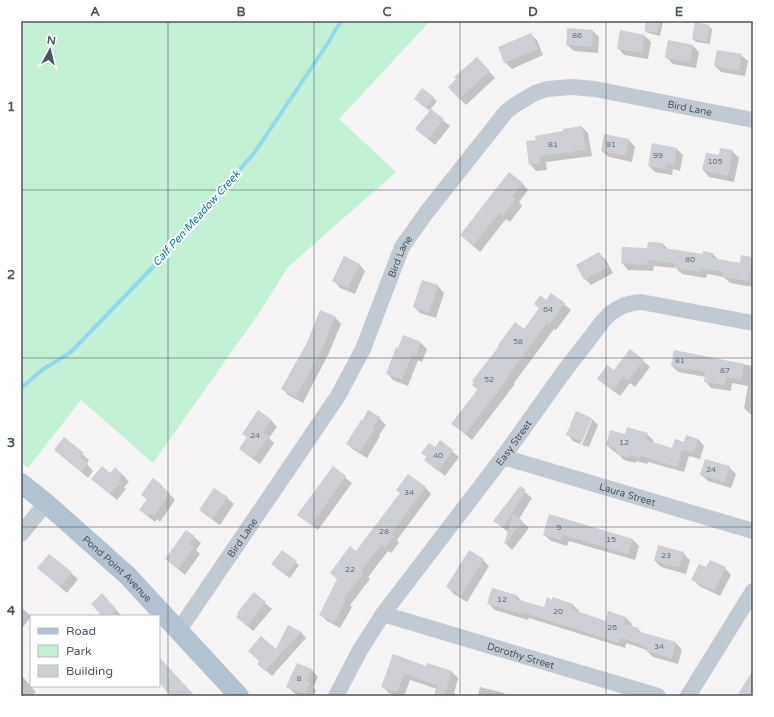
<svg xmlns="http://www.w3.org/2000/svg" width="774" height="717" font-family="'Varela Round',sans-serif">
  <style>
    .green { fill: #c3f1d5 }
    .shadow { fill: #0003 }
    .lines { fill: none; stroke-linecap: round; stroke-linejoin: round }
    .stream { stroke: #90daee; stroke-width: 4 }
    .building { fill: #cdcfd5 }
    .minor { stroke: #c1cad2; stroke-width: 16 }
    .major { stroke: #b3c2d1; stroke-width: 20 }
    .grid { fill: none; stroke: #4a5661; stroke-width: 1; stroke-opacity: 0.55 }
    .labels { text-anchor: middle; stroke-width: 4; stroke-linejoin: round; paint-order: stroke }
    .number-label { font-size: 8px; fill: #6b747e }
    .street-label { font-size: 10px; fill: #4a5661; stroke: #fff }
    .water-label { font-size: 11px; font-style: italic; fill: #0c7c9b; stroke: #fff }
    .neatline { fill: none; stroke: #4a5661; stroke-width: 1.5 }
    .grid-label { font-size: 13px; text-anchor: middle; font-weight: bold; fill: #4a5661 }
  </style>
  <rect width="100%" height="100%" fill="#f5f3f3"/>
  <path class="green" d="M 21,21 L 430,21 L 339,119 L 396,172 L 288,267 L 259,313 L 153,463 L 81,400 L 28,468 L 21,462 Z"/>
  <path class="shadow" d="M 647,21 L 663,22 L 660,36 L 648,33 L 645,30 Z
    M 709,26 L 712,29 L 710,44 L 696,42 L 693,39 Z
    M 592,30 L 599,37 L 598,53 L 574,51 L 567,45 Z
    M 530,34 L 537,40 L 543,55 L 512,69 L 505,62 Z
    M 645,36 L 651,42 L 648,59 L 624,55 L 618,48 Z
    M 669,42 L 693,46 L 699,52 L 696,68 L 673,64 L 666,57 Z
    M 741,55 L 748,61 L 745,76 L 721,72 L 715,66 Z
    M 483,65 L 495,78 L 466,105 L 449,87 Z
    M 422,89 L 437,101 L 430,110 L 450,126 L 435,145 L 416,129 L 430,111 L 418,102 Z
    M 582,127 L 588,133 L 592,156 L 546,162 L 547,170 L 536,171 L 530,164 L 537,141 Z
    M 629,140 L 635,147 L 632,162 L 609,157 L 602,151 Z
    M 653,144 L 677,149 L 683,155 L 680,171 L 673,169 L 672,175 L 655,172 L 649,166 Z
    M 732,151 L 739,158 L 734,182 L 709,177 L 703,170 Z
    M 522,183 L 528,190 L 519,202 L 522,206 L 510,222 L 506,219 L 480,252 L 461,235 Z
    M 663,244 L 668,249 L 703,255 L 713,254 L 719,260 L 741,264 L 752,258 L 753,259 L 753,287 L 730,283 L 724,277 L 707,274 L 706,278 L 682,274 L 676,268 L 654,266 L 653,271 L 628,270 L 622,263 L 648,250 Z
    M 599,253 L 606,260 L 613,273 L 591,285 L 585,279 Z
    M 359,264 L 365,271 L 355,294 L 340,288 L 334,281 Z
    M 422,281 L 438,286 L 444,293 L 436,318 L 420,313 L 414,307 Z
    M 552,294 L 571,310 L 556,330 L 554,329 L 514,383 L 515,384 L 472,440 L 453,424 L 478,390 L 473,385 L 524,330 Z
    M 321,312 L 335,317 L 341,324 L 329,353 L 303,403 L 288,395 L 282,388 L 307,343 Z
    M 421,343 L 427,349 L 422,362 L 418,360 L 408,386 L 393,380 L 387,373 Z
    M 630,350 L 650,367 L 635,387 L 630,383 L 620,396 L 598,379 L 614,371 Z
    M 674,351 L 753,366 L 753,415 L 750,414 L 744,408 L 748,386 L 732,383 L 731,391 L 711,388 L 705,381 L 706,377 L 678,372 L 672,366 Z
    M 258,412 L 271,420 L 277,427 L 269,438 L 274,443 L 260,464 L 247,455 L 241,449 L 248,438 L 243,434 Z
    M 369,412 L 379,418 L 386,425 L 379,435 L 380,436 L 367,458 L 354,450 L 347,444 Z
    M 577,412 L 592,419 L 598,425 L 589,447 L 582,445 L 592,420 L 590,420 L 580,444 L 573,441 L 567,434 Z
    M 647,434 L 654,441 L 653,444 L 673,450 L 698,439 L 704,446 L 700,459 L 689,456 L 684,472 L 648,462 L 647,464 L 636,461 L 636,463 L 624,460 L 617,453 L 613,451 L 607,445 L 625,435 Z
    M 64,439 L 89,460 L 87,464 L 93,471 L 88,478 L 55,450 Z
    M 440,442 L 459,457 L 445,476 L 426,460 Z
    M 729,467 L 736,474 L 731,488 L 708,481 L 701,475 Z
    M 333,468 L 352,483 L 318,530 L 298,514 Z
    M 123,475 L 129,482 L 124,487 L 126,489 L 117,500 L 99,485 Z
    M 153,479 L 161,485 L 175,500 L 160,522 L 157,519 L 155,522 L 140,510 L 147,500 L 142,495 Z
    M 425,487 L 431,494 L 397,540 L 399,543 L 391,553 L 388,551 L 368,577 L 370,579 L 350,605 L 352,607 L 340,628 L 327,621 L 320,614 L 357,552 Z
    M 520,488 L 532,498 L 519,519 L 529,528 L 512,550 L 506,544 L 509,533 L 495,521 Z
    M 227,498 L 234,504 L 220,525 L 207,516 L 200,510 Z
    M 550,515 L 633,540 L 639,546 L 635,560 L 569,541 L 567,546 L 551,541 L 544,535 Z
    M 187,531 L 201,543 L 196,550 L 200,554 L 185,575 L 166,559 Z
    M 282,551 L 299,565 L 290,578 L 275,567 Z
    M 683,553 L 690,560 L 686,574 L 661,567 L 655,561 Z
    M 49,555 L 78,579 L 67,593 L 38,568 Z
    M 483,560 L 489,566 L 467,602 L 454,594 L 447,587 Z
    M 707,568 L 725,568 L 731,575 L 720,596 L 699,586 L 693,579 Z
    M 517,596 L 522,601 L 545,608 L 551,601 L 572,604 L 579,611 L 578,613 L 606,622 L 626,618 L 632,624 L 631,627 L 638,629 L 643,634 L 676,643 L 682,650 L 678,664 L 653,657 L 647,651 L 647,650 L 626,643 L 625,648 L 529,618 L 528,620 L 495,610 L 488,603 Z
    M 108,601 L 122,616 L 103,616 Z
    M 265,603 L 272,609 L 253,631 L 244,623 Z
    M 21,607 L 31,616 L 21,630 Z
    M 289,626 L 301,632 L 306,638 L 272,676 L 264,669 L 276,651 Z
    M 393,655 L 426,667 L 427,664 L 452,672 L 458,678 L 454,693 L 457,696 L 435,696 L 437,689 L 410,680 L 404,696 L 398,696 L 389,693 L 382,686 Z
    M 298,664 L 312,670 L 318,677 L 313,688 L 316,690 L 313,696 L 301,696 L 294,693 L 287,686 Z
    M 21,675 L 36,692 L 31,696 L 21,696 Z
    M 480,687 L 504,693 L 506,696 L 478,696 Z"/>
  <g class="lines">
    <path class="stream" d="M 21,388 L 42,370 L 71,352 L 154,266 L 255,152 L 326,46 L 341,21"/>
  </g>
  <path class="building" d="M 646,21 L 660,21 L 657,33 L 644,31 Z
    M 695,22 L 710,25 L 707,42 L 692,39 Z
    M 567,28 L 593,30 L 592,47 L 566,45 Z
    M 620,30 L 645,35 L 642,53 L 617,49 Z
    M 531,33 L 538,49 L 504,63 L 498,47 Z
    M 668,40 L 693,45 L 690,62 L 665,58 Z
    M 717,50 L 742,54 L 739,71 L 714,66 Z
    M 477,57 L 490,71 L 459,99 L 448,87 L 456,79 L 454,77 Z
    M 422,88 L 434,97 L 426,108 L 414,99 Z
    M 431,109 L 444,119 L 428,139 L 415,129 Z
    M 582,126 L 586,150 L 540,156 L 541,163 L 529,165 L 526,141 L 536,140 L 535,136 L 563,131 L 563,129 Z
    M 604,134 L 629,139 L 626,156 L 601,151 Z
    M 652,143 L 677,148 L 674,165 L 666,163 L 665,169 L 648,166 Z
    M 720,148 L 733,150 L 728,176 L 702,170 L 706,153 L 719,155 Z
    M 509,172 L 523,183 L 512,196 L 516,198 L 503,216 L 499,213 L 473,246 L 460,235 Z
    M 648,242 L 663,243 L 663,248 L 703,254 L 703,251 L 713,253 L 712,258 L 740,263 L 741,255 L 752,257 L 748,281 L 722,277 L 723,272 L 701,268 L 700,272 L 674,268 L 675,263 L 648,260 L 647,265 L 621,263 L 622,247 L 647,248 Z
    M 599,252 L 608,267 L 584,280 L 576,265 Z
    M 344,256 L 360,264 L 348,288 L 332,281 Z
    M 422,280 L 438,285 L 429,313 L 413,307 Z
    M 551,293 L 565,303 L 549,325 L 547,323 L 508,376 L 509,377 L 465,434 L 451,424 L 478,389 L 472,385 L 474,382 L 472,381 L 499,346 L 498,345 L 515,322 L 524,329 L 539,308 L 534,304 L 540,295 L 546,300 Z
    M 320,310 L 335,316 L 323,347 L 296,397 L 281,389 L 307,343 Z
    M 403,335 L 421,342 L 416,356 L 412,354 L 402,380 L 386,374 L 396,347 L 398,348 Z
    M 630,349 L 644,360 L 628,381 L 623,377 L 613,391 L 597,379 L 607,365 L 614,370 Z
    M 674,350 L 744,364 L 741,380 L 726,377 L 725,385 L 704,382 L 705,372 L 671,366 Z
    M 258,410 L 271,419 L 263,432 L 269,436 L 253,458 L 239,449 L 247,437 L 242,434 Z
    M 368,410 L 380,417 L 373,428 L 375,429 L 360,452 L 346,444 L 361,420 L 362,421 Z
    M 576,411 L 592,418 L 582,442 L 566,435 Z
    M 627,427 L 648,433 L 646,440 L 672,448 L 675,439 L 684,442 L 686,435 L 698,439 L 694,453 L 682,450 L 677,467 L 641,456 L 641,458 L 630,455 L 629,458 L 616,454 L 617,449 L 606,445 L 610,430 L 625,434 Z
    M 64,437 L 84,453 L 80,457 L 88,463 L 81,472 L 54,450 Z
    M 440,440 L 453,450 L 438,471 L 424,460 L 427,457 L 421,453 L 429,443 L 435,447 Z
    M 705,459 L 730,466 L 725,482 L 700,475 Z
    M 102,466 L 110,473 L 115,467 L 123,475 L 118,480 L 121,482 L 110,494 L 91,479 Z
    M 333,466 L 346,476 L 311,525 L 297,515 Z
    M 408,474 L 426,487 L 391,534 L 394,536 L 385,548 L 381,545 L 362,570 L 364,572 L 344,598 L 346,599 L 334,623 L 319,615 L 337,579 L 330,573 L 350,546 L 356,551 L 400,493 L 396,490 Z
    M 153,478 L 161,484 L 160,486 L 170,493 L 154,516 L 150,513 L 148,516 L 139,510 L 147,499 L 141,495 Z
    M 520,486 L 526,490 L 503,528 L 493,521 Z
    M 214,488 L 228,497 L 213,519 L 199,510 Z
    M 513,513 L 523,521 L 505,544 L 504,544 Z
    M 549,514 L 633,539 L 628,554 L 563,535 L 561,540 L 543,535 Z
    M 186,530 L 195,536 L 189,544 L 194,547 L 178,569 L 165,559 Z
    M 658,545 L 684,552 L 679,568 L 654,561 Z
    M 282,550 L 297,561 L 286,575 L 271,564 Z
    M 469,550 L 484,559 L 461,596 L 446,587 Z
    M 49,554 L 72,572 L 60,587 L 37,568 Z
    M 710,560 L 726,567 L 714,591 L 691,580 L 699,564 L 706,567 Z
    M 492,588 L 517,595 L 516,599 L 544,607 L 547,597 L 551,600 L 553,597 L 573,604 L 571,609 L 606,621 L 608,611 L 626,617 L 624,624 L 639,628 L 637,631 L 676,642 L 672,658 L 646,651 L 647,646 L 620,638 L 618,643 L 522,612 L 522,614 L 487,604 Z
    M 254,592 L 266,602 L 247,626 L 236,617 L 239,614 L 237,613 Z
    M 102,593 L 116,609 L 109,616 L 102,616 L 91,604 Z
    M 288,625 L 301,632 L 265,671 L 257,664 L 259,661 L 248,651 L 261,636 L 276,649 Z
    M 393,654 L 426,666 L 427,663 L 452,671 L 444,696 L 434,696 L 437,685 L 404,674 L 397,692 L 381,687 Z
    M 159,657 L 195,696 L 171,696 L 159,683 Z
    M 297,663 L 312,669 L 307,681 L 310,683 L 305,693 L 302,692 L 301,693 L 286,687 Z
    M 753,670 L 753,696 L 737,696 Z"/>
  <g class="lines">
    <g class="minor">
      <path id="s1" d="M 503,457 L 753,531"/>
      <path d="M 21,534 L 46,503"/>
      <path id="s2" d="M 383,614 L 658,696"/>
      <path id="s3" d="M 179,630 L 338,396 L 363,349 L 402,247 L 426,213 L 506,112 L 515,105 L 535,93 L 547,89 L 572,87 L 595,89 L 753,120"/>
      <path id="s4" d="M 336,696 L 360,650 L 383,614 L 503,457 L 563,373 L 603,321 C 613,309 625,303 641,302 L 753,323"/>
      <path d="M 688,696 L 753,591"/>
    </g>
    <path class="major" id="s5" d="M 21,483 L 46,503 L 128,576 L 239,696"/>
  </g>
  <path class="grid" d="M 168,21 L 168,696M 314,21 L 314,696M 460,21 L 460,696M 606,21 L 606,696M 21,190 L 753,190M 21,358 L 753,358M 21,527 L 753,527"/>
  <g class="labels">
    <g class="number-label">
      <text x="577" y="38">86</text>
      <text x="553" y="147">81</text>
      <text x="611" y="147">91</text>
      <text x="658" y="158">99</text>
      <text x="715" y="164">105</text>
      <text x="690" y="262">80</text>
      <text x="548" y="312">64</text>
      <text x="518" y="344">58</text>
      <text x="680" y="363">81</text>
      <text x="725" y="373">87</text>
      <text x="489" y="382">52</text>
      <text x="255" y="438">24</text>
      <text x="624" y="445">12</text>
      <text x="438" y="458">40</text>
      <text x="711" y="472">24</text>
      <text x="409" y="495">34</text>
      <text x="559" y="530">9</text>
      <text x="384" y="534">28</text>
      <text x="611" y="542">15</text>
      <text x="666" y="558">23</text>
      <text x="350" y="572">22</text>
      <text x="502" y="602">12</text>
      <text x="558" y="614">20</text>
      <text x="612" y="630">26</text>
      <text x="659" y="649">34</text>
      <text x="299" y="681">8</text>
    </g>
    <g class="street-label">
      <text dy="4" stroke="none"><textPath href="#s3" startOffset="808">Bird Lane</textPath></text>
      <text dy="4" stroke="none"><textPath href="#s3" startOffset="436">Bird Lane</textPath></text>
      <text dy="4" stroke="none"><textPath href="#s4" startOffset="310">Easy Street</textPath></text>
      <text dy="4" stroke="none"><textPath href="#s1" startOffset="130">Laura Street</textPath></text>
      <text dy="4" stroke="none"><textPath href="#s3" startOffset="112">Bird Lane</textPath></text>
      <text dy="4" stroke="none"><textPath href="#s5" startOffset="129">Pond Point Avenue</textPath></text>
      <text dy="4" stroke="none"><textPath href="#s2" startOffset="144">Dorothy Street</textPath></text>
    </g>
    <g class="water-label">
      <text transform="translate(196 218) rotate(-48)" y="4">Calf Pen Meadow Creek</text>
    </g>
  </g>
  <rect width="774" height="717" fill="none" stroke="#ffffff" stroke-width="44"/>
  <rect x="30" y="615" width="130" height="72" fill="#ffffff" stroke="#b7bbc0"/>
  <rect x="38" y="628" width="20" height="6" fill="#b3c2d1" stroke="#b7bbc0"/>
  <text x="66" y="635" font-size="12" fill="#4a5661">Road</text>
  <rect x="38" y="645" width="20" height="12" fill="#c3f1d5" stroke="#b7bbc0"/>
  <text x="66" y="655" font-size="12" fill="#4a5661">Park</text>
  <rect x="38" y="665" width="20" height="12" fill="#cdcfd5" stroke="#b7bbc0"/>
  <text x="66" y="675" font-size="12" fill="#4a5661">Building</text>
  <g transform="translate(50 50) rotate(8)" stroke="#ffffff" stroke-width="3" paint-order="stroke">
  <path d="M0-3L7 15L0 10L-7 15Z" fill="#4a5661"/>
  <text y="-6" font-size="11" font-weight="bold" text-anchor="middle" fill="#4a5661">N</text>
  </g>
  <rect x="22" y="22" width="730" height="673" class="neatline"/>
  <g class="grid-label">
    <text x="95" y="16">A</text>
    <text x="241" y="16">B</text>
    <text x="387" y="16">C</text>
    <text x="533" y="16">D</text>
    <text x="679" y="16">E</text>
    <text x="11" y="111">1</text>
    <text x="11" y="279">2</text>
    <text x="11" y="447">3</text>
    <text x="11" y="615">4</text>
  </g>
</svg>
